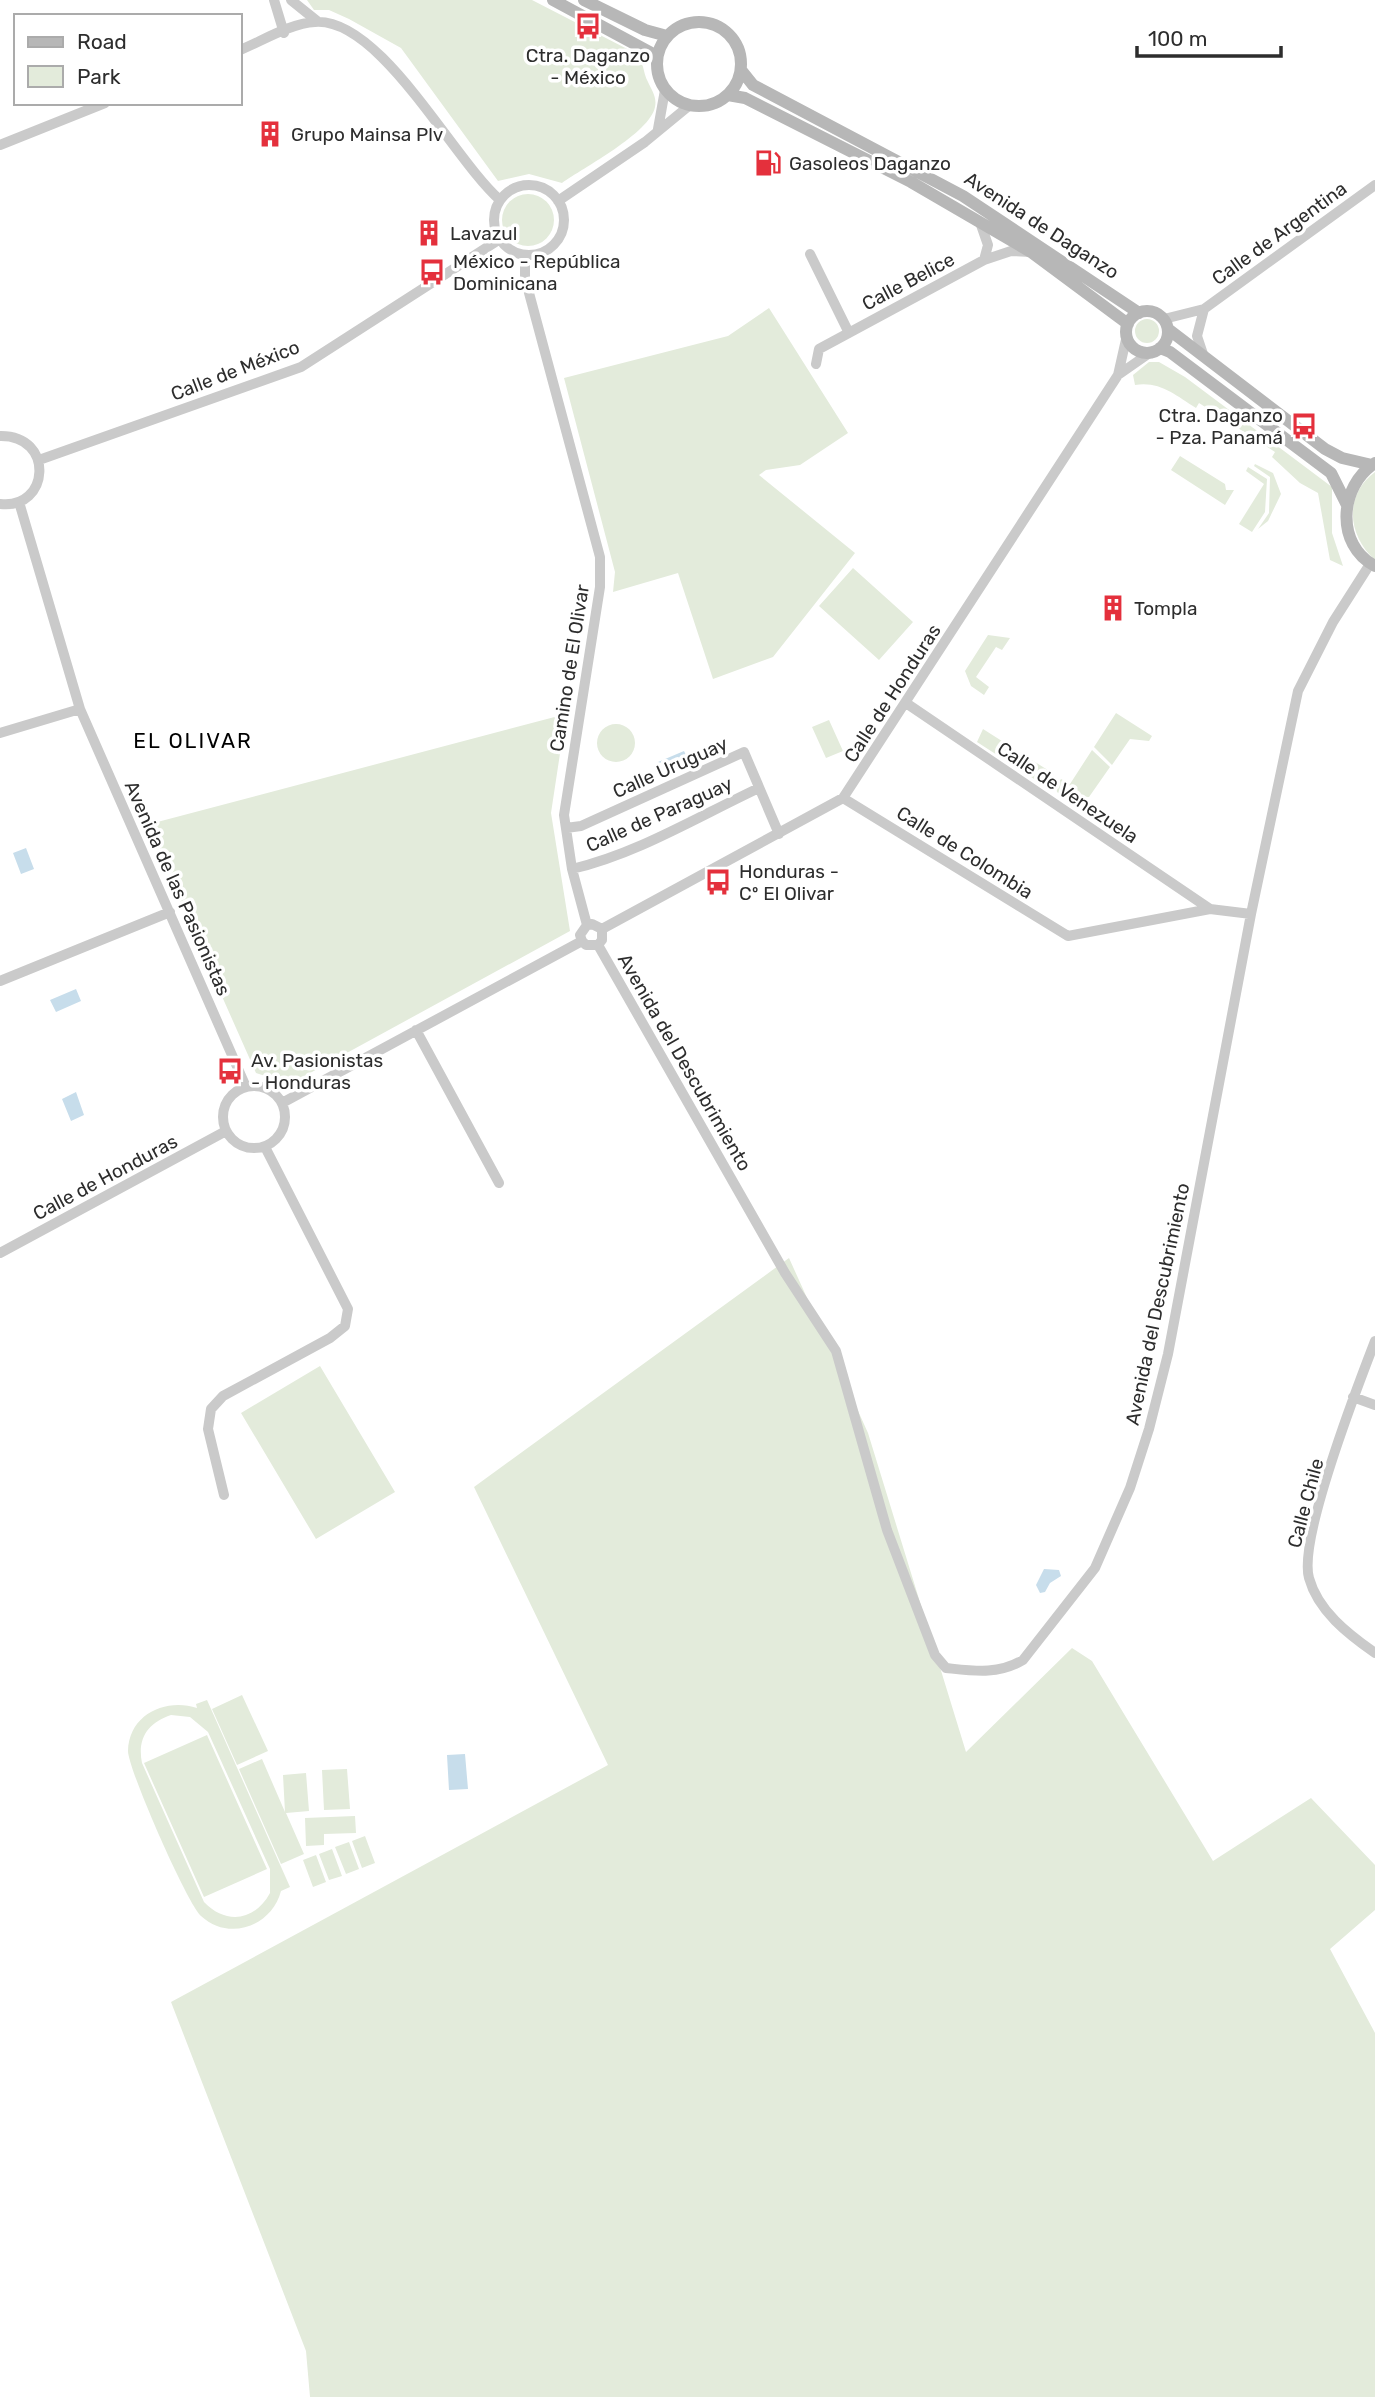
<svg xmlns="http://www.w3.org/2000/svg" width="1375" height="2397" font-family="Rubik,sans-serif">
  <style>
    .green { fill: #e3ebdb; fill-rule: evenodd }
    .water { fill: #c7ddeb }
    .lines { fill: none; stroke-linecap: round; stroke-linejoin: round }
    .minor { stroke: #cacaca; stroke-width: 10 }
    .secondary { stroke: #b7b7b7; stroke-width: 12 }
    .labels { text-anchor: middle; stroke-width: 7; stroke-linejoin: round; paint-order: stroke }
    .poi-label { font-size: 19px; fill: #2d2d2d; stroke: #fff; text-anchor: start }
    .street-label { font-size: 19px; fill: #2d2d2d; stroke: #fff }
    .neighbourhood-label { font-size: 21px; letter-spacing: 2px; fill: #000; stroke: #fff }
  </style>
  <rect width="100%" height="100%" fill="#fff"/>
  <path class="green" d="M 307,0 L 532,0 L 635,53 C 645,62 642,71 648,82 C 652,91 657,97 655,107 C 650,133 583,168 562,183 L 529,174 L 498,181 L 401,48 L 349,19 L 329,10 L 314,10 Z
    M502 220a26 26 0 1 1 52 0a26 26 0 1 1-52 0Z
    M 769,308 L 848,433 L 800,465 L 766,470 L 759,475 L 855,553 L 773,657 L 713,679 L 678,573 L 613,592 L 615,572 L 564,378 L 728,336 Z
    M1135 331a12 12 0 1 1 24 0a12 12 0 1 1-24 0Z
    M 1149,362 L 1159,362 L 1185,377 L 1332,487 L 1332,533 L 1343,566 L 1330,560 L 1318,493 L 1300,483 L 1272,457 L 1275,452 L 1199,403 L 1196,408 C 1175,395 1160,381 1135,385 L 1133,375 Z
    M 1180,456 L 1225,484 L 1226,490 L 1234,490 L 1225,505 L 1171,470 Z
    M 1255,464 L 1273,473 L 1281,494 L 1268,521 L 1258,529 L 1269,513 L 1270,477 L 1254,466 Z
    M 1248,467 L 1267,479 L 1265,512 L 1252,532 L 1239,524 L 1264,484 L 1246,471 Z
    M 1375,472 L 1375,560 C 1347,535 1344,495 1375,472 Z
    M 853,568 L 913,622 L 879,660 L 819,606 Z
    M 988,635 L 1010,638 L 1002,650 L 996,647 L 976,677 L 989,687 L 984,695 L 971,686 L 965,671 Z
    M 1116,713 L 1152,736 L 1149,741 L 1130,739 L 1112,765 L 1094,747 Z
    M 566,714 L 551,813 L 570,931 L 290,1084 L 256,1073 L 146,825 Z
    M 829,720 L 843,751 L 826,758 L 812,727 Z
    M597 743a19 19 0 1 1 38 0a19 19 0 1 1-38 0Z
    M 983,729 L 1054,774 L 1049,782 L 1042,784 L 977,742 Z
    M 1092,750 L 1110,767 L 1089,797 L 1067,800 L 1057,792 L 1056,787 L 1061,779 L 1070,784 Z
    M 789,1258 L 868,1433 L 966,1752 L 1072,1648 L 1092,1661 L 1213,1861 L 1311,1798 L 1375,1865 L 1375,1910 L 1330,1949 L 1375,2033 L 1375,2397 L 310,2397 L 306,2351 L 171,2002 L 608,1765 L 474,1487 Z
    M 320,1366 L 395,1492 L 316,1539 L 241,1413 Z
    M 242,1695 L 268,1751 L 237,1765 L 212,1709 Z
    M 207,1700 L 290,1887 L 281,1891 C 272,1926 229,1942 201,1916 C 187,1903 128,1769 128,1751 C 129,1714 166,1698 197,1708 L 196,1704 ZM 171,1715 L 190,1717 L 208,1732 L 270,1869 L 270,1893 C 255,1921 226,1925 204,1902 L 142,1763 C 137,1738 148,1723 171,1715 Z
    M 207,1735 L 267,1869 L 204,1897 L 144,1763 Z
    M 262,1759 L 285,1812 L 283,1775 L 306,1773 L 309,1811 L 286,1813 L 304,1854 L 281,1864 L 239,1769 Z
    M 347,1769 L 350,1809 L 324,1810 L 322,1770 Z
    M 355,1816 L 356,1833 L 324,1834 L 324,1845 L 306,1846 L 305,1818 Z
    M 365,1836 L 375,1863 L 362,1868 L 352,1841 Z
    M 349,1842 L 359,1869 L 346,1874 L 335,1847 Z
    M 332,1849 L 342,1876 L 329,1880 L 319,1854 Z
    M 316,1855 L 326,1882 L 313,1887 L 303,1860 Z"/>
  <path class="water" d="M 684,751 L 690,763 L 664,775 L 658,762 Z
    M 26,848 L 34,869 L 21,874 L 13,853 Z
    M 76,989 L 81,1001 L 56,1012 L 50,1000 Z
    M 76,1092 L 84,1115 L 71,1121 L 62,1099 Z
    M 1044,1569 L 1059,1570 L 1061,1576 L 1050,1583 L 1045,1592 L 1040,1593 L 1036,1585 Z
    M 465,1754 L 468,1789 L 449,1790 L 447,1755 Z"/>
  <g class="lines">
    <path class="minor" d="M 274,0 L 284,33
      M 291,0 L 317,21
      M 240,50 C 262,41 291,23 315,22 C 380,17 453,159 500,200
      M 658,129 L 665,90
      M 0,145 L 105,103
      M494 220a35 35 0 1 1 70 0a35 35 0 1 1-70 0Z
      M 558,201 L 645,142 L 690,105
      M 980,222 L 988,245 L 984,260 L 1011,251 L 1031,252
      M 810,254 L 849,333
      M 525,255 L 525,278 L 600,557 L 600,587 L 564,815 L 572,869 L 587,925
      M 1164,319 L 1204,309 L 1375,185
      M 1203,354 L 1197,336 L 1204,309
      M 816,364 L 819,349 L 984,260
      M 1118,375 L 1151,352
      M 0,436 C 55,435 50,510 0,504
      M 39,460 L 301,367 L 500,239
      M 19,502 L 80,709 L 246,1087
      M 906,703 L 1210,909
      M 0,733 L 80,709
      M 843,798 L 1068,936 L 1210,909 L 1251,914
      M 566,828 L 581,826 L 744,752 L 779,834
      M 572,869 C 637,854 699,816 759,788
      M 602,929 L 843,798 L 1118,375 L 1127,335
      M 582,941 L 580,935 L 587,925 L 592,924 L 602,929
      M 582,941 L 586,945 L 598,945 L 602,940 L 602,929
      M 598,945 L 785,1273 L 836,1351 L 887,1530 L 935,1655 L 946,1668 C 974,1671 998,1675 1023,1660 L 1095,1568 L 1130,1488 L 1149,1429 L 1168,1354 L 1251,914 L 1298,691 L 1333,622 L 1370,564
      M 0,981 L 170,912
      M 416,1030 L 499,1183
      M223 1117a31 31 0 1 1 62 0a31 31 0 1 1-62 0Z
      M 282,1103 L 582,941
      M 0,1253 L 226,1131
      M 1375,1341 C 1358,1385 1298,1539 1309,1578 C 1318,1611 1348,1634 1375,1653
      M 1353,1397 L 1375,1405
      M 224,1495 L 208,1429 L 211,1409 L 223,1396 L 330,1338 L 345,1326 L 348,1309 L 265,1147"/>
    <path class="secondary" d="M 553,0 L 657,56
      M 584,0 L 645,30 L 667,36
      M657 64a42 42 0 1 1 84 0a42 42 0 1 1-84 0Z
      M 741,70 L 753,85 L 963,196 L 1139,313
      M 728,95 L 745,98 L 911,182 L 1031,252 L 1128,324
      M1126 332a21 21 0 1 1 42 0a21 21 0 1 1-42 0Z
      M 1168,329 L 1325,449 L 1342,458 L 1372,465
      M 1160,348 L 1170,352 L 1331,473 L 1347,505
      M 1375,463 C 1339,486 1335,545 1375,566"/>
  </g>
  <defs>
    <g id="bus-bare" transform="scale(2.1)"><path d="M-5-6H5V4H4V6H2V4H-2V6H-4V4H-5ZM-3.5-4V0h7V-4ZM-3.5 1.2v1.5H-2V1.2ZM2 1.2v1.5H3.5V1.2Z" fill="#e4303c" stroke="#fff" stroke-width="2.5" paint-order="stroke"/></g>
    <g id="building-bare" transform="scale(2.1)"><path d="M-4-6H4V6H1V3H-1V6H-4ZM-2.5-4.3h1.7v1.8h-1.7ZM.8-4.3h1.7v1.8H.8ZM-2.5-1h1.7V.8h-1.7ZM.8-1h1.7V.8H.8Z" fill="#e4303c" stroke="#fff" stroke-width="2.5" paint-order="stroke"/></g>
    <g id="fuel-bare" transform="scale(2.1)"><path d="M-5.5-6h7V0h2V4h1.3V-2.5L3-4.5l.8-.8L6-3V5H2.5V1h-1V6h-7ZM-4.2-4.7v3.2H.2V-4.7Z" fill="#e4303c" stroke="#fff" stroke-width="2.5" paint-order="stroke"/></g>
  </defs>
  <g fill-rule="evenodd">
    <use href="#bus-bare" x="588" y="26"/>
    <use href="#building-bare" x="270" y="134"/>
    <use href="#fuel-bare" x="768" y="163"/>
    <use href="#building-bare" x="429" y="233"/>
    <use href="#bus-bare" x="432" y="272"/>
    <use href="#bus-bare" x="1304" y="426"/>
    <use href="#building-bare" x="1113" y="608"/>
    <use href="#bus-bare" x="718" y="882"/>
    <use href="#bus-bare" x="230" y="1071"/>
  </g>
  <g class="labels">
    <g class="poi-label">
      <text x="588" y="62" text-anchor="middle">Ctra. Daganzo<tspan x="588" dy="22">- México</tspan></text>
      <text x="291" y="141">Grupo Mainsa Plv</text>
      <text x="789" y="170">Gasoleos Daganzo</text>
      <text x="450" y="240">Lavazul</text>
      <text x="453" y="268">México - República<tspan x="453" dy="22">Dominicana</tspan></text>
      <text x="1283" y="422" text-anchor="end">Ctra. Daganzo<tspan x="1283" dy="22">- Pza. Panamá</tspan></text>
      <text x="1134" y="615">Tompla</text>
      <text x="739" y="878">Honduras -<tspan x="739" dy="22">Cº El Olivar</tspan></text>
      <text x="251" y="1067">Av. Pasionistas<tspan x="251" dy="22">- Honduras</tspan></text>
    </g>
    <g class="street-label">
      <text transform="translate(1042 225) rotate(33)" y="7">Avenida de Daganzo</text>
      <text transform="translate(1279 233) rotate(-36)" y="7">Calle de Argentina</text>
      <text transform="translate(908 281) rotate(-28)" y="7">Calle Belice</text>
      <text transform="translate(235 370) rotate(-21)" y="7">Calle de México</text>
      <text transform="translate(569 668) rotate(-81)" y="7">Camino de El Olivar</text>
      <text transform="translate(892 693) rotate(-57)" y="7">Calle de Honduras</text>
      <text transform="translate(670 767) rotate(-24)" y="7">Calle Uruguay</text>
      <text transform="translate(1068 792) rotate(34)" y="7">Calle de Venezuela</text>
      <text transform="translate(659 814) rotate(-24)" y="7">Calle de Paraguay</text>
      <text transform="translate(965 852) rotate(32)" y="7">Calle de Colombia</text>
      <text transform="translate(178 888) rotate(66)" y="7">Avenida de las Pasionistas</text>
      <text transform="translate(685 1062) rotate(60)" y="7">Avenida del Descubrimiento</text>
      <text transform="translate(105 1177) rotate(-28)" y="7">Calle de Honduras</text>
      <text transform="translate(1157 1304) rotate(-78)" y="7">Avenida del Descubrimiento</text>
      <text transform="translate(1305 1503) rotate(-75)" y="7">Calle Chile</text>
    </g>
    <g class="neighbourhood-label">
      <text x="193" y="748">EL OLIVAR</text>
    </g>
  </g>
  <rect x="14" y="14" width="228" height="91" fill="#ffffff" stroke="#ababab" stroke-width="2"/>
  <rect x="28" y="37" width="35" height="10" fill="#b7b7b7" stroke="#ababab" stroke-width="2"/>
  <text x="77" y="49" font-size="21" fill="#2d2d2d">Road</text>
  <rect x="28" y="66" width="35" height="21" fill="#e3ebdb" stroke="#ababab" stroke-width="2"/>
  <text x="77" y="84" font-size="21" fill="#2d2d2d">Park</text>
  <path d="M1137 46v10h144v-10" fill="none" stroke="#2d2d2d" stroke-width="3.5"/>
  <text x="1148" y="46" font-size="21" fill="#2d2d2d" stroke="#ffffff" stroke-width="5" paint-order="stroke">100 m</text>
</svg>
